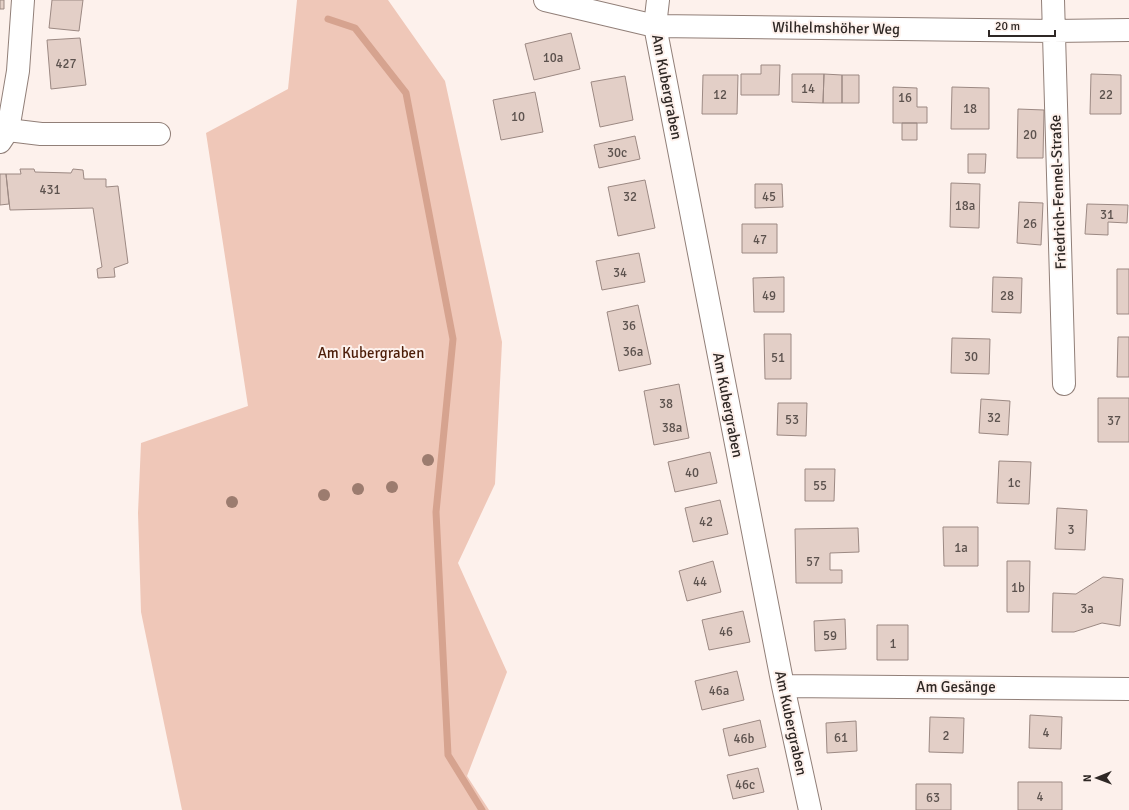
<svg xmlns="http://www.w3.org/2000/svg" width="1129" height="810" font-family="Signika,sans-serif">
  <style>
    .green { fill: #efc7b8 }
    .lines { fill: none; stroke-linecap: round; stroke-linejoin: round }
    .stream { stroke: #d6a38f; stroke-width: 7 }
    .building { fill: #e3cfc7; stroke: #9c8983 }
    .minor-casing { stroke: #917f78; stroke-width: 24 }
    .major-casing { stroke: #917f78; stroke-width: 24 }
    .minor { stroke: #fff; stroke-width: 22 }
    .major { stroke: #fff; stroke-width: 22 }
    .tree { fill: #9c7c6f }
    .labels { text-anchor: middle; stroke-width: 4; stroke-linejoin: round; paint-order: stroke }
    .number-label { font-size: 13px; fill: #5c524e }
    .street-label { font-size: 15px; fill: #2f2825; stroke: #fdf1ec }
    .park-label { font-size: 15px; fill: #4c1d08; stroke: #fdf1ec }
  </style>
  <rect width="100%" height="100%" fill="#fdf1ec"/>
  <path class="green" d="M 297,0 L 388,0 L 445,81 L 502,342 L 495,484 L 458,563 L 507,672 L 467,776 L 489,810 L 182,810 L 141,612 L 138,513 L 141,443 L 248,406 L 206,133 L 288,89 Z"/>
  <g class="lines">
    <path class="stream" d="M 328,19 L 355,28 L 406,93 L 453,339 L 436,512 L 448,755 L 482,810"/>
  </g>
  <path class="building" d="M 0,0 L 4,0 L 4,9 L 0,9 Z
    M 52,0 L 83,0 L 79,31 L 49,28 Z
    M 571,33 L 580,69 L 534,80 L 525,44 Z
    M 80,38 L 86,85 L 51,89 L 47,40 Z
    M 761,65 L 780,65 L 779,95 L 741,95 L 741,74 L 761,74 Z
    M 792,74 L 824,74 L 823,103 L 792,102 Z
    M 824,74 L 842,75 L 842,103 L 823,103 Z
    M 1091,74 L 1121,75 L 1121,114 L 1090,114 Z
    M 703,75 L 738,75 L 737,114 L 702,114 Z
    M 842,75 L 859,75 L 859,103 L 842,103 Z
    M 625,76 L 633,120 L 600,127 L 591,82 Z
    M 893,87 L 917,88 L 917,107 L 927,107 L 927,123 L 893,123 Z
    M 952,87 L 989,88 L 989,129 L 951,129 Z
    M 535,92 L 543,132 L 501,140 L 493,100 Z
    M 1018,109 L 1044,110 L 1043,158 L 1017,158 Z
    M 902,123 L 917,123 L 917,140 L 902,140 Z
    M 635,136 L 640,159 L 599,168 L 594,145 Z
    M 968,154 L 986,154 L 985,173 L 968,173 Z
    M 20,169 L 34,169 L 35,172 L 71,173 L 73,169 L 83,170 L 84,179 L 106,179 L 106,187 L 118,186 L 128,263 L 114,268 L 115,277 L 98,278 L 97,269 L 102,267 L 93,208 L 10,210 L 6,174 L 21,174 Z
    M 0,174 L 6,174 L 9,204 L 0,205 Z
    M 645,180 L 655,228 L 618,236 L 608,187 Z
    M 951,183 L 980,184 L 979,228 L 950,227 Z
    M 755,184 L 782,184 L 783,207 L 755,208 Z
    M 1019,202 L 1043,203 L 1041,245 L 1017,243 Z
    M 1087,204 L 1128,205 L 1127,223 L 1108,222 L 1108,235 L 1085,234 Z
    M 742,224 L 777,224 L 777,253 L 742,253 Z
    M 639,253 L 645,282 L 602,290 L 596,261 Z
    M 1117,269 L 1129,269 L 1129,314 L 1117,314 Z
    M 784,277 L 784,312 L 754,312 L 753,278 Z
    M 993,277 L 1022,278 L 1021,313 L 992,312 Z
    M 638,305 L 651,364 L 619,371 L 607,312 Z
    M 764,334 L 791,334 L 791,379 L 765,379 Z
    M 1118,337 L 1129,337 L 1129,377 L 1117,377 Z
    M 952,338 L 990,339 L 989,374 L 951,373 Z
    M 679,384 L 689,438 L 654,445 L 644,391 Z
    M 1098,398 L 1129,398 L 1129,442 L 1098,442 Z
    M 981,399 L 1010,401 L 1008,435 L 979,433 Z
    M 778,403 L 807,403 L 806,436 L 777,435 Z
    M 710,452 L 717,483 L 675,492 L 668,462 Z
    M 999,461 L 1031,462 L 1029,504 L 997,503 Z
    M 805,469 L 835,469 L 834,501 L 805,501 Z
    M 720,500 L 728,534 L 693,542 L 685,508 Z
    M 1057,508 L 1087,510 L 1085,550 L 1055,549 Z
    M 943,527 L 978,527 L 978,566 L 944,566 Z
    M 858,528 L 859,552 L 830,553 L 830,570 L 842,570 L 842,583 L 796,583 L 795,529 Z
    M 713,561 L 721,592 L 687,601 L 679,571 Z
    M 1007,561 L 1030,561 L 1029,612 L 1007,612 Z
    M 1103,577 L 1123,579 L 1120,626 L 1102,623 L 1074,632 L 1052,632 L 1053,593 L 1076,594 Z
    M 743,611 L 750,642 L 709,650 L 702,620 Z
    M 845,619 L 846,649 L 815,651 L 814,621 Z
    M 877,625 L 908,625 L 908,660 L 877,660 Z
    M 737,671 L 744,700 L 702,710 L 695,681 Z
    M 1030,715 L 1062,717 L 1061,749 L 1029,748 Z
    M 930,717 L 964,718 L 963,753 L 929,752 Z
    M 760,720 L 766,747 L 729,756 L 723,729 Z
    M 856,721 L 857,751 L 827,753 L 826,723 Z
    M 758,768 L 764,792 L 733,799 L 727,775 Z
    M 1018,782 L 1062,782 L 1062,810 L 1018,810 Z
    M 916,784 L 951,784 L 951,810 L 916,810 Z"/>
  <g class="lines">
    <g class="minor-casing">
      <path id="minor" d="M 545,0 L 655,26 L 1053,31 L 1129,30
        M 658,0 L 655,26 L 783,686 L 810,810
        M 1053,0 L 1064,384
        M 8,130 L 41,134 L 159,134
        M 783,686 L 1129,689"/>
    </g>
    <g class="major-casing">
      <path id="major" d="M 0,142 L 8,130 L 18,71 L 23,0"/>
    </g>
    <use href="#minor" class="minor"/>
    <use href="#major" class="major"/>
  </g>
  <g class="tree">
    <circle cx="428" cy="460" r="6"/>
    <circle cx="392" cy="487" r="6"/>
    <circle cx="358" cy="489" r="6"/>
    <circle cx="324" cy="495" r="6"/>
    <circle cx="232" cy="502" r="6"/>
  </g>
  <g class="labels">
    <g class="number-label">
      <text x="553" y="62">10a</text>
      <text x="66" y="68">427</text>
      <text x="808" y="93">14</text>
      <text x="720" y="99">12</text>
      <text x="1106" y="99">22</text>
      <text x="905" y="102">16</text>
      <text x="970" y="113">18</text>
      <text x="518" y="121">10</text>
      <text x="1030" y="139">20</text>
      <text x="617" y="157">30c</text>
      <text x="50" y="194">431</text>
      <text x="630" y="201">32</text>
      <text x="769" y="201">45</text>
      <text x="965" y="210">18a</text>
      <text x="1107" y="219">31</text>
      <text x="1030" y="228">26</text>
      <text x="760" y="244">47</text>
      <text x="620" y="277">34</text>
      <text x="769" y="300">49</text>
      <text x="1007" y="300">28</text>
      <text x="629" y="330">36</text>
      <text x="633" y="356">36a</text>
      <text x="971" y="361">30</text>
      <text x="778" y="362">51</text>
      <text x="666" y="408">38</text>
      <text x="994" y="422">32</text>
      <text x="792" y="424">53</text>
      <text x="1114" y="425">37</text>
      <text x="672" y="432">38a</text>
      <text x="692" y="477">40</text>
      <text x="1014" y="487">1c</text>
      <text x="820" y="490">55</text>
      <text x="706" y="526">42</text>
      <text x="1071" y="534">3</text>
      <text x="961" y="552">1a</text>
      <text x="813" y="566">57</text>
      <text x="700" y="586">44</text>
      <text x="1018" y="592">1b</text>
      <text x="1087" y="613">3a</text>
      <text x="726" y="636">46</text>
      <text x="830" y="640">59</text>
      <text x="893" y="648">1</text>
      <text x="719" y="695">46a</text>
      <text x="1046" y="737">4</text>
      <text x="946" y="740">2</text>
      <text x="841" y="742">61</text>
      <text x="744" y="743">46b</text>
      <text x="745" y="789">46c</text>
      <text x="1040" y="801">4</text>
      <text x="933" y="802">63</text>
    </g>
    <g class="street-label">
      <text transform="translate(836 28) rotate(1)" y="5">Wilhelmshöher Weg</text>
      <text transform="translate(667 87) rotate(79)" y="5">Am Kubergraben</text>
      <text transform="translate(1058 192) rotate(-92)" y="5">Friedrich-Fennel-Straße</text>
      <text transform="translate(728 405) rotate(79)" y="5">Am Kubergraben</text>
      <text x="956" y="692">Am Gesänge</text>
      <text transform="translate(791 723) rotate(78)" y="5">Am Kubergraben</text>
    </g>
    <g class="park-label">
      <text x="371" y="358">Am Kubergraben</text>
    </g>
  </g>
  <g transform="translate(1097 778) rotate(269)" stroke="#fdf1ec" stroke-width="3" paint-order="stroke">
  <path d="M0-3L7 15L0 10L-7 15Z" fill="#2f2825"/>
  <text y="-6" font-size="11" font-weight="bold" text-anchor="middle" fill="#2f2825">N</text>
  </g>
  <path d="M989 30v6h66v-6" fill="none" stroke="#2f2825" stroke-width="2"/>
  <text x="995" y="30" font-size="12" fill="#2f2825" stroke="#fdf1ec" stroke-width="3" paint-order="stroke">20 m</text>
</svg>
